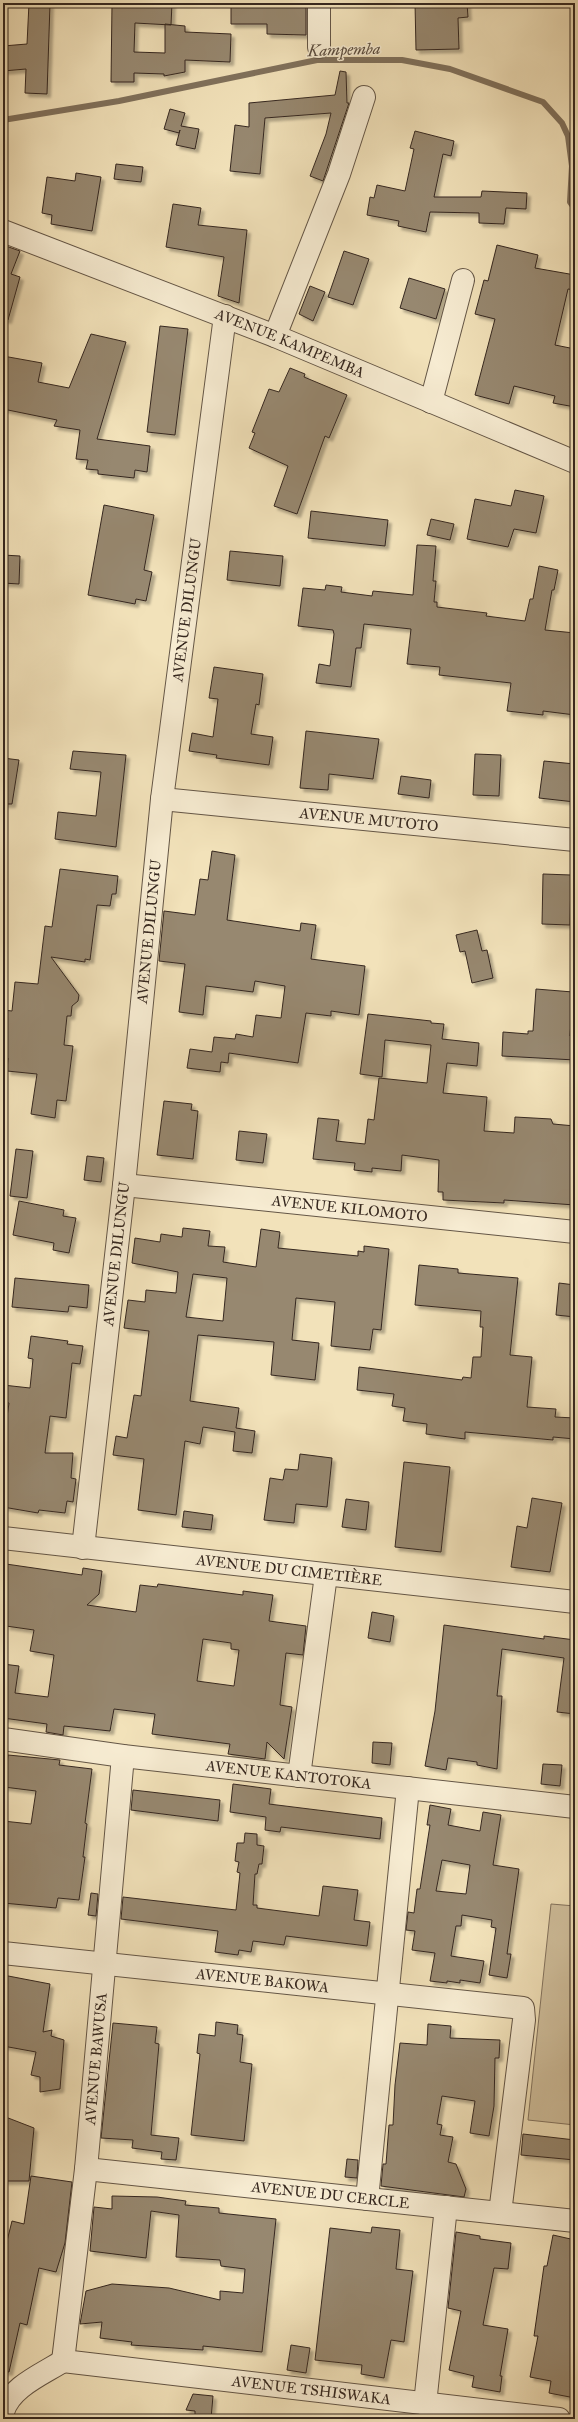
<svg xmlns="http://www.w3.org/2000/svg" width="578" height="2422" font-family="'IM FELL Great Primer',serif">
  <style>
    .green { fill: #d2c2a0; stroke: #847460 }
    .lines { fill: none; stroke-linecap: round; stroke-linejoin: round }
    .stream { stroke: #80715c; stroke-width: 6 }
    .building { fill: #978870; stroke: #35271f; fill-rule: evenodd; filter: url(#shadow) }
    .street-casing { stroke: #645646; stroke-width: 24 }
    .street { stroke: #f7ecd2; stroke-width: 22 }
    .labels { text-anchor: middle; stroke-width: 3; stroke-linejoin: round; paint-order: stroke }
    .street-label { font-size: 15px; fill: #35271f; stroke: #f7ecd2 }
    .water-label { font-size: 16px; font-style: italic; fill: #5a4c3e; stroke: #f7ecd2 }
  </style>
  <defs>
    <filter id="shadow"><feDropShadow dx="3.5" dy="3.5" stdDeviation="1" flood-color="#0004"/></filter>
  </defs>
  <rect width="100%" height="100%" fill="#f2e2ba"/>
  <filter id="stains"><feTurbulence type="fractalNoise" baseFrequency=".005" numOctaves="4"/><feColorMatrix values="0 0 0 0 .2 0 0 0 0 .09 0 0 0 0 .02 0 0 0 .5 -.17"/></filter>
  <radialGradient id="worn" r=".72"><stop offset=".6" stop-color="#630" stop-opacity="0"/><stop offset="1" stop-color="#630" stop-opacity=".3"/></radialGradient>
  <path class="green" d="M 551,1904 L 575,1906 L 575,2125 L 528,2120 Z"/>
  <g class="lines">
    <path class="stream" d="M 3,120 L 119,101 L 317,60 L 402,60 L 450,69 L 543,102 L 562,123 L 568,136 L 572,166 L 570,202 L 575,209"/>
  </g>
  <path class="building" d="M 29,3 L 50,4 L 47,94 L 25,93 L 26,69 L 3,71 L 3,46 L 27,44 Z
    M 172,3 L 171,25 L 135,23 L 134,52 L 165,53 L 165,24 L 185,26 L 185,32 L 231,34 L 230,62 L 185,60 L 185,72 L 164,76 L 164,74 L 134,73 L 134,82 L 111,82 L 112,4 Z
    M 231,3 L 306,5 L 306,35 L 267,34 L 267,24 L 231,24 Z
    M 415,3 L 467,3 L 468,17 L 458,18 L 459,49 L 416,50 Z
    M 340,71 L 346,72 L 347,103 L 349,103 L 323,181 L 310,176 L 326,134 L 331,113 L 265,118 L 260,174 L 230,171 L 235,125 L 249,127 L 249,103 L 335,95 Z
    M 170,109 L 185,113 L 181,126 L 199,129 L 195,149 L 176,145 L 180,130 L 179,133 L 164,129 Z
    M 415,131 L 454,141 L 451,156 L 443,154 L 434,197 L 481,197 L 482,191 L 527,193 L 526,209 L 506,208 L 504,224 L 479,223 L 479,213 L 430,212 L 426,232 L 398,226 L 399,221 L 367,215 L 370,197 L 374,198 L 377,185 L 405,191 L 414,149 L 410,148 Z
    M 116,164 L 143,167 L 141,182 L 114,179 Z
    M 76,173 L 101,177 L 92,231 L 51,224 L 52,215 L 42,213 L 47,177 L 75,181 Z
    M 173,204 L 201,208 L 198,225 L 247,230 L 239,303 L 218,296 L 224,257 L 166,247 Z
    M 3,245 L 20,251 L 11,274 L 20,277 L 8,320 L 3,319 Z
    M 497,245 L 538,255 L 535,268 L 575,275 L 575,290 L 568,289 L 555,345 L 575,349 L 575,407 L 553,403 L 555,396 L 514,386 L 509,404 L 475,395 L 495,319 L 475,314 L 484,280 L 488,281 Z
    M 344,251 L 369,259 L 353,305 L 328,297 Z
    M 409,278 L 445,289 L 436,319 L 400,308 Z
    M 310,286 L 325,292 L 313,321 L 299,314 Z
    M 160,326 L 188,329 L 175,435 L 147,432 Z
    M 91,334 L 126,342 L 97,439 L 150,446 L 147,472 L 135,470 L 134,478 L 98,474 L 98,470 L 86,469 L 88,460 L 76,459 L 80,430 L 54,426 L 57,420 L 3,409 L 3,356 L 42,363 L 38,382 L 69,388 Z
    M 290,368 L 305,374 L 304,377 L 347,395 L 329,438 L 325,436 L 297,514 L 274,506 L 288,466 L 249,448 L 255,433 L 252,432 L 269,389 L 279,392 Z
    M 515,490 L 544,496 L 536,533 L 514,529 L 508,547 L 467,539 L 475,499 L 511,506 Z
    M 104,505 L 154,515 L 144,570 L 152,572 L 146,601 L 136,599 L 135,604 L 88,595 Z
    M 311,511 L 388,520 L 385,546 L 308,538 Z
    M 431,519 L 454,524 L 450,540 L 427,535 Z
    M 417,545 L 436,546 L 433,581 L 436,581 L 434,602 L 437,602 L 437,607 L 487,613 L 486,616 L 525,621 L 530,599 L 533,599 L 539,566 L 558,570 L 554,590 L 552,590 L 545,630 L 575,633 L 575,715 L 543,711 L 543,715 L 507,711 L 511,683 L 439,675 L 440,667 L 407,664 L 411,629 L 364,624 L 361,648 L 356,648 L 351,687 L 316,683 L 319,664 L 330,666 L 334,634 L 333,630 L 298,626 L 303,588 L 325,590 L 326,585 L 342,587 L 341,592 L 372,596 L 373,591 L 413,595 Z
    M 230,551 L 283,556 L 280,586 L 227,580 Z
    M 3,555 L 20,556 L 19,584 L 3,583 Z
    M 214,667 L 263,674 L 259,705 L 256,704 L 251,734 L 273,737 L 269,765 L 216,758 L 217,755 L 189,751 L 192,733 L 213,737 L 218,699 L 209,698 Z
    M 306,731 L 379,739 L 373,779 L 329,774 L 328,790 L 300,788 Z
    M 73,751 L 126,755 L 116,847 L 55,839 L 58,812 L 96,816 L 101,772 L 70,769 Z
    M 475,754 L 501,755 L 499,796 L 473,795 Z
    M 3,758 L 19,760 L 12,804 L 3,804 Z
    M 544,761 L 575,764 L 575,802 L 539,798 Z
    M 401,776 L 431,780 L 429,798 L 398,794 Z
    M 212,851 L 235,855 L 227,920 L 300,931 L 301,923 L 316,925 L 311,959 L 365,966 L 359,1015 L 331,1011 L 331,1016 L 306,1013 L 298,1063 L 229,1053 L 228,1063 L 221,1062 L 220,1072 L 187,1068 L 190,1049 L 212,1052 L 214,1037 L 235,1039 L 236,1034 L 253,1037 L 256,1015 L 281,1018 L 285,986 L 255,981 L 253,992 L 206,986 L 203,1015 L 179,1012 L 185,964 L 159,961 L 164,911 L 195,915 L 200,879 L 208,880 Z
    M 60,869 L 118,876 L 116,894 L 112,894 L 110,906 L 97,905 L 90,960 L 85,959 L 85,962 L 51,957 L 79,995 L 78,1001 L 72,1006 L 71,1016 L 67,1016 L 64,1045 L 73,1046 L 66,1101 L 57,1100 L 55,1118 L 31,1114 L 37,1074 L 7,1071 L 8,1058 L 3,1057 L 3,1010 L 12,1011 L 15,982 L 38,984 L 45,926 L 52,927 Z
    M 543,874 L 571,875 L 570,925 L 542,924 Z
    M 477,930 L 482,951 L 487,950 L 493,978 L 472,983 L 465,951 L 460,952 L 456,935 Z
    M 536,989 L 573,992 L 570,1036 L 575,1036 L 575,1060 L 502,1056 L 503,1032 L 528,1034 L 528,1031 L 533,1031 Z
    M 368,1014 L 431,1021 L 431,1023 L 444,1024 L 442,1039 L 479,1043 L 477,1066 L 447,1063 L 443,1093 L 487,1097 L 484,1131 L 514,1133 L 515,1117 L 551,1119 L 553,1124 L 575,1126 L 575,1205 L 504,1200 L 504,1203 L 443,1200 L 443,1192 L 438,1192 L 439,1160 L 402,1155 L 401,1171 L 372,1168 L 372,1172 L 354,1170 L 355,1163 L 313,1159 L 318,1118 L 339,1120 L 336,1141 L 365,1144 L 368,1119 L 374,1120 L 379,1078 L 427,1083 L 431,1045 L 385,1040 L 382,1077 L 360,1074 Z
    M 164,1101 L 192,1104 L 191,1110 L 198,1111 L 193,1159 L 157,1155 Z
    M 239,1131 L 267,1134 L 263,1163 L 236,1160 Z
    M 16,1149 L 33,1151 L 27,1198 L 10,1196 Z
    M 87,1156 L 104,1158 L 101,1182 L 84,1180 Z
    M 19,1201 L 64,1210 L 63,1216 L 76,1218 L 69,1253 L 53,1250 L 54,1243 L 13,1235 Z
    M 183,1228 L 210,1231 L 208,1246 L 225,1247 L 223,1262 L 256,1267 L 261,1229 L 280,1232 L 278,1248 L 358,1256 L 358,1251 L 364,1252 L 364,1246 L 389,1249 L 381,1330 L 373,1329 L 370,1350 L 331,1346 L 335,1302 L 296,1298 L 292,1340 L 319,1343 L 315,1380 L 271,1375 L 274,1342 L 198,1335 L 190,1401 L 239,1408 L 236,1428 L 255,1431 L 252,1453 L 233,1451 L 235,1432 L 203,1427 L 200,1444 L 185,1441 L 176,1515 L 138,1510 L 144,1459 L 113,1455 L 116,1436 L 127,1438 L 134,1395 L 141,1396 L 149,1331 L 124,1328 L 128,1300 L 145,1302 L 146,1290 L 176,1293 L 178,1272 L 132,1263 L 135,1238 L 160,1242 L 161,1234 L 182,1237 ZM 193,1274 L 227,1278 L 223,1321 L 186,1317 Z
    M 419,1265 L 458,1269 L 458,1273 L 518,1278 L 510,1355 L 532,1357 L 527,1407 L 556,1409 L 555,1417 L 575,1418 L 575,1439 L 553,1437 L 553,1440 L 465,1432 L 465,1439 L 426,1434 L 427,1424 L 403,1421 L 405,1408 L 392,1406 L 394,1394 L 357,1390 L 359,1367 L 462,1380 L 463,1377 L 471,1378 L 473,1357 L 481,1357 L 483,1327 L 480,1327 L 481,1311 L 415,1305 Z
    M 15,1278 L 89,1285 L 87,1308 L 69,1306 L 68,1312 L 12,1307 Z
    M 559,1283 L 575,1285 L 575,1317 L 556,1315 Z
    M 31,1336 L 68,1341 L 67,1344 L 83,1346 L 80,1364 L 72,1363 L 66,1418 L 50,1416 L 45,1453 L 73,1453 L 71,1478 L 76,1479 L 73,1502 L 67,1501 L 65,1513 L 39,1510 L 38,1513 L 3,1507 L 3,1445 L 9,1403 L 3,1402 L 3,1385 L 30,1388 L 33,1359 L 28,1358 Z
    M 300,1454 L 332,1458 L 327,1507 L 296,1504 L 294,1523 L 264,1520 L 270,1478 L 283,1480 L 285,1469 L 298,1470 Z
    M 404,1462 L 450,1467 L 441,1552 L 395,1547 Z
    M 532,1498 L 562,1503 L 550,1572 L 511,1567 L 517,1526 L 527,1528 Z
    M 346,1499 L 369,1502 L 366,1530 L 342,1527 Z
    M 184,1511 L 213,1515 L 211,1530 L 182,1527 Z
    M 6,1564 L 82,1575 L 83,1568 L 102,1571 L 99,1594 L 87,1605 L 136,1612 L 140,1585 L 157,1587 L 158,1584 L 243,1595 L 243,1591 L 273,1595 L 269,1621 L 306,1626 L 303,1655 L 286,1653 L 280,1705 L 292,1707 L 284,1759 L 267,1742 L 265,1759 L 228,1754 L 230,1744 L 152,1734 L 155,1714 L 114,1709 L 110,1731 L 64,1726 L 63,1735 L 46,1732 L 47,1724 L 3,1718 L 3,1664 L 19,1666 L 15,1693 L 48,1697 L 54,1655 L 30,1651 L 34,1630 L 6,1626 L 7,1622 L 3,1622 L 3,1572 L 5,1572 ZM 203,1639 L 231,1643 L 231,1649 L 239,1650 L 234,1686 L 197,1681 Z
    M 372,1612 L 394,1616 L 390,1642 L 368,1638 Z
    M 444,1625 L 544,1639 L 544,1636 L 575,1640 L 575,1714 L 557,1712 L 564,1658 L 502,1649 L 497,1696 L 502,1696 L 497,1769 L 477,1765 L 477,1762 L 448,1758 L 446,1770 L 425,1766 L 435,1711 Z
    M 373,1742 L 392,1743 L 390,1765 L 372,1763 Z
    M 8,1755 L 60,1760 L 59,1765 L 92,1769 L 85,1823 L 87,1824 L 83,1857 L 85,1857 L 79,1900 L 58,1898 L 56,1908 L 3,1903 L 3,1821 L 31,1824 L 36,1791 L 4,1787 Z
    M 543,1764 L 562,1765 L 560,1786 L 541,1784 Z
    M 233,1784 L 271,1789 L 269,1804 L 382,1818 L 380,1839 L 281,1827 L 280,1832 L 265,1830 L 266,1817 L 230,1812 Z
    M 133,1790 L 220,1800 L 218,1821 L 131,1810 Z
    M 430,1805 L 451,1809 L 448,1825 L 480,1831 L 483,1812 L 501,1815 L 493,1865 L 519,1869 L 507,1954 L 511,1954 L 507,1978 L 489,1975 L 496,1928 L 491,1927 L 492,1920 L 462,1915 L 461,1926 L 456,1926 L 451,1956 L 484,1961 L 480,1983 L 460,1980 L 460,1983 L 447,1981 L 447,1983 L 430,1981 L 435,1953 L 412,1950 L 415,1931 L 406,1930 L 408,1912 L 414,1913 L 417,1889 L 420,1889 L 430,1825 L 427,1825 ZM 442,1860 L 470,1865 L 466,1894 L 436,1891 Z
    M 245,1833 L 257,1834 L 257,1845 L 264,1846 L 262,1864 L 259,1864 L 257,1874 L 255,1874 L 253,1905 L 257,1905 L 257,1908 L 319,1916 L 323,1886 L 358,1890 L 354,1920 L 370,1922 L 367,1946 L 286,1936 L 284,1945 L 253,1941 L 251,1952 L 239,1950 L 238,1955 L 215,1952 L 218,1931 L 121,1919 L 123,1897 L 236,1910 L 240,1873 L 237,1872 L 239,1862 L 235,1861 L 237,1843 L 244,1843 Z
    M 91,1893 L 98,1894 L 96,1916 L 88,1915 Z
    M 3,1975 L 50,1984 L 43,2032 L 52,2030 L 51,2036 L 64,2040 L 60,2089 L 40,2092 L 40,2077 L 31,2075 L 36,2052 L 3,2046 L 7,2007 L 3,2007 Z
    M 216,2022 L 238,2025 L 237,2034 L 243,2035 L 240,2062 L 252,2064 L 244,2141 L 191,2135 L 200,2054 L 197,2053 L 199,2034 L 215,2036 Z
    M 113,2023 L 157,2027 L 155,2043 L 159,2044 L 151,2135 L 179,2138 L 176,2160 L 161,2159 L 162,2152 L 132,2148 L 133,2140 L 101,2138 Z
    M 428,2024 L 451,2026 L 450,2038 L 500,2040 L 499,2058 L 495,2058 L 494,2106 L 489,2136 L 470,2133 L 475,2101 L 442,2096 L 437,2124 L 442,2125 L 440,2135 L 453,2137 L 448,2162 L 456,2164 L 466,2189 L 464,2197 L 381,2186 L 383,2164 L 386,2164 L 389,2125 L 393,2125 L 395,2085 L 400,2043 L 427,2045 Z
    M 3,2116 L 34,2128 L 29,2181 L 3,2181 Z
    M 523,2134 L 575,2140 L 575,2160 L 521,2155 Z
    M 347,2159 L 358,2160 L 357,2178 L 345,2177 Z
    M 31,2176 L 72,2182 L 65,2243 L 56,2272 L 39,2268 L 27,2325 L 20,2323 L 9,2372 L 3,2371 L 3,2257 L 12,2221 L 24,2224 Z
    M 112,2196 L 157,2197 L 186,2201 L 185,2205 L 219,2208 L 219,2213 L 276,2219 L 262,2352 L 203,2346 L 203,2350 L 131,2345 L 132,2342 L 100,2338 L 102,2322 L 80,2324 L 86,2291 L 112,2284 L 169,2288 L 220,2300 L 220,2291 L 243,2293 L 245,2269 L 221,2266 L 220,2260 L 176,2257 L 179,2215 L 151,2211 L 146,2258 L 90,2251 L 94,2207 L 112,2209 Z
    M 372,2227 L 400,2230 L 396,2269 L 413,2271 L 404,2342 L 391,2340 L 384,2378 L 361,2374 L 362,2365 L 315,2360 L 330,2228 L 371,2233 Z
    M 456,2232 L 480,2236 L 480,2239 L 511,2243 L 508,2269 L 494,2268 L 483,2325 L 508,2329 L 500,2376 L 502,2376 L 500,2392 L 472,2387 L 474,2376 L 449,2370 L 461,2311 L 448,2308 Z
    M 553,2235 L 575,2240 L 575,2398 L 549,2393 L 551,2381 L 530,2377 L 538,2336 L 534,2336 L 544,2266 L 547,2266 Z
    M 291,2345 L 310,2348 L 306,2373 L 287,2370 Z
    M 193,2394 L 213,2396 L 211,2419 L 195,2419 L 195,2411 L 186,2410 Z"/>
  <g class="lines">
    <g class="street-casing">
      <g id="street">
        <path d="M 319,47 L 319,3"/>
        <path id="s1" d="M 3,231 L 275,336 L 575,462"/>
        <path d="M 275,336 L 339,174 L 364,97"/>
        <path d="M 431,402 L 463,280"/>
        <path id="s2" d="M 162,799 L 575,840"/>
        <path id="s3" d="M 124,1185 L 575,1232"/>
        <path id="s4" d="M 3,1538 L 575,1602"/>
        <path id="s5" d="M 83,1548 L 124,1185 L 162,799 L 225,316"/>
        <path id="s6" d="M 3,1739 L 123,1756 L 575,1807"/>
        <path d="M 299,1776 L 326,1575"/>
        <path id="s7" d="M 3,1953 L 523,2008 L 524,2020 L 500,2213"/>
        <path id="s8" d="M 86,2169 L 575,2221"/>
        <path d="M 367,2199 L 408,1788"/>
        <path id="s9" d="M 63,2361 L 86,2169 L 123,1756"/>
        <path id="s10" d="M 63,2361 L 559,2419"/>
        <path d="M 425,2404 L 446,2207"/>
        <path d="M 3,2412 C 10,2387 43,2374 63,2361"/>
      </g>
    </g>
    <use href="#street" class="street"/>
  </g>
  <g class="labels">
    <g class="street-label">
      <text dy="5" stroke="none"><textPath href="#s1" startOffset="308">AVENUE KAMPEMBA</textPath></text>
      <text dy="5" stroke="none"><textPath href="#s5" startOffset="944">AVENUE DILUNGU</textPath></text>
      <text dy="5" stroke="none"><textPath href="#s2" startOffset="208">AVENUE MUTOTO</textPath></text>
      <text dy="5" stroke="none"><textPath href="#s5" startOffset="620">AVENUE DILUNGU</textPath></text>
      <text dy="5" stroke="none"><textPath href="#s3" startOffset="227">AVENUE KILOMOTO</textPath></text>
      <text dy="5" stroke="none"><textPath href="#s5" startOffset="296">AVENUE DILUNGU</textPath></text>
      <text dy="5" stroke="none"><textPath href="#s4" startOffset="288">AVENUE DU CIMETIÈRE</textPath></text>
      <text dy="5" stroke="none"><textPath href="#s6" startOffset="288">AVENUE KANTOTOKA</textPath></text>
      <text dy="5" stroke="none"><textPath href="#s7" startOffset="261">AVENUE BAKOWA</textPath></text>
      <text dy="5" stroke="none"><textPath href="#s9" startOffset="304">AVENUE BAWUSA</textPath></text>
      <text dy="5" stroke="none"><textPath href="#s8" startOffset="246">AVENUE DU CERCLE</textPath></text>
      <text dy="5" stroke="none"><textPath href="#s10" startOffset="250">AVENUE TSHISWAKA</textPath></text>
    </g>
    <g class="water-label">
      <text transform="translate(344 49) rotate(-2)" y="6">Kampemba</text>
    </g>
  </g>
  <rect width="578" height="2422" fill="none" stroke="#f2e2ba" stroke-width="16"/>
  <rect x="4" y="4" width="570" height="2414" fill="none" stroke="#35271f" stroke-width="2"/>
  <rect x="8" y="8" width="562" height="2406" fill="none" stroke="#35271f"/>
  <rect width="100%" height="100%" filter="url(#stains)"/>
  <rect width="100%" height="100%" fill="url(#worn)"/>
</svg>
